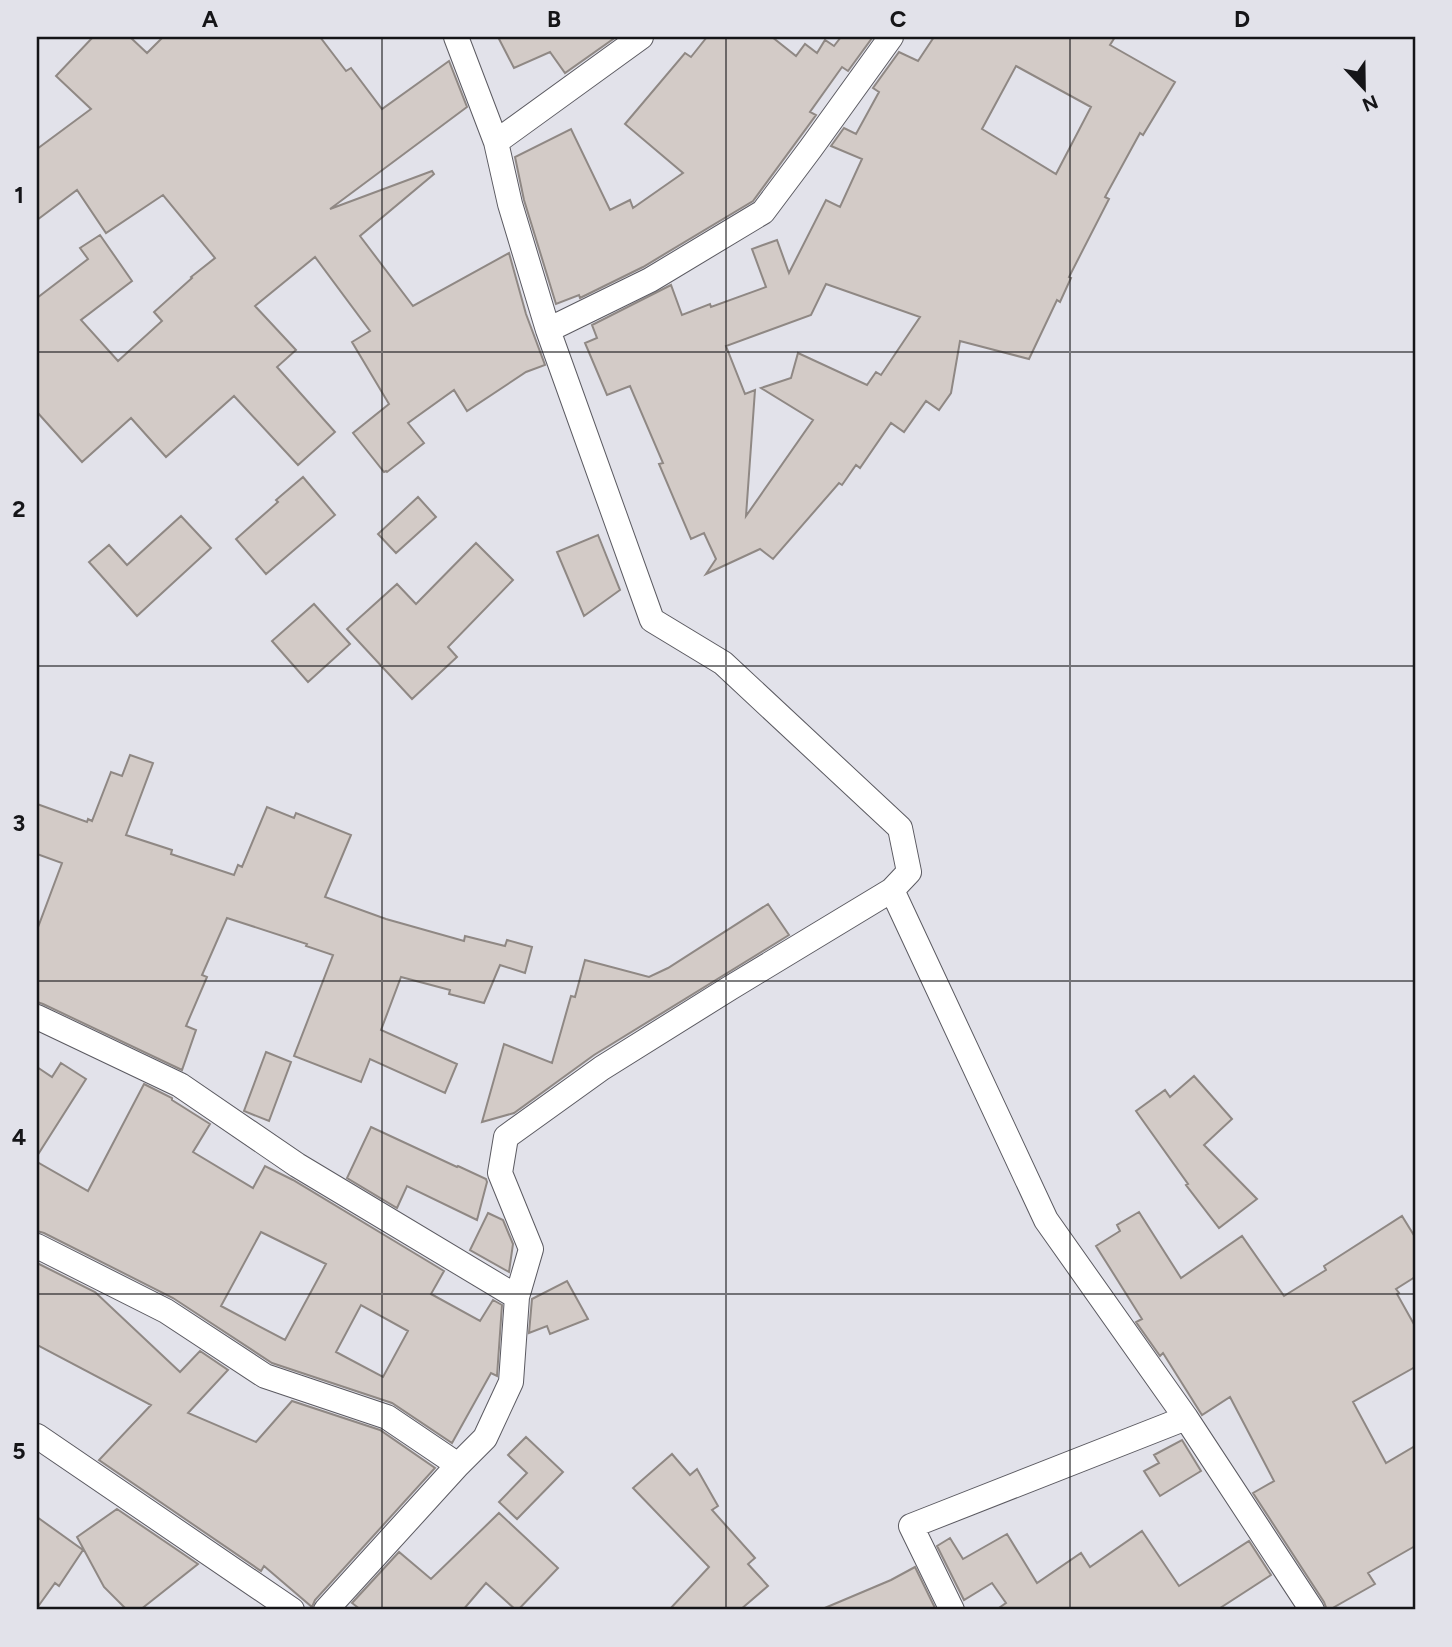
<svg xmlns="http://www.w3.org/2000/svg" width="1452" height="1647" font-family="Figtree,sans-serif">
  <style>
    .building { fill: #d3cbc7; stroke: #8f8884; stroke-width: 2; fill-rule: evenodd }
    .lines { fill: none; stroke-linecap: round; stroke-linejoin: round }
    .minor-casing { stroke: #5b5a61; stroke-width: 26 }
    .minor { stroke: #fff; stroke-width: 24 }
    .grid { fill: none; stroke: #151518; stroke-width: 2; stroke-opacity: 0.55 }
    .neatline { fill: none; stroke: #151518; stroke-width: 2.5 }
    .grid-label { font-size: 23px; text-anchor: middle; font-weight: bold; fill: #151518 }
  </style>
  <rect width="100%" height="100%" fill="#e2e2ea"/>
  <path class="building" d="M 93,37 L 130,37 L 147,53 L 163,37 L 320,37 L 346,71 L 351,68 L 382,109 L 449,61 L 467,107 L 330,209 L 432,171 L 434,174 L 360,236 L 413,306 L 509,253 L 526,314 L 545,365 L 526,372 L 467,411 L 454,390 L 408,423 L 424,443 L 387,472 L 386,471 L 384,472 L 353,433 L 389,404 L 352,342 L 370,331 L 315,257 L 255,306 L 296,350 L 277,367 L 335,432 L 298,465 L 234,396 L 166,457 L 131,418 L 82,462 L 37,412 L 37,298 L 88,259 L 80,248 L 100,235 L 132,281 L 81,320 L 118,361 L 162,321 L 154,312 L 192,278 L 191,277 L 215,258 L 163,195 L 106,233 L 77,190 L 37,220 L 37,149 L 91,109 L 56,76 Z
    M 498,37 L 616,37 L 565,73 L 550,52 L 514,68 Z
    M 707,37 L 772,37 L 796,56 L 805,44 L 817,53 L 825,40 L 834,46 L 841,37 L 868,37 L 872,38 L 848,71 L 842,67 L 810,112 L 816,115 L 753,201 L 643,267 L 580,298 L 579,295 L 556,304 L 524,200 L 515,157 L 571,129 L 610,210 L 630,200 L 633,208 L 683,173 L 625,124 L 685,53 L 691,57 Z
    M 934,37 L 1115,37 L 1110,45 L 1175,82 L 1143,135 L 1140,133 L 1105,197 L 1109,199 L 1069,277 L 1071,278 L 1060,302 L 1057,300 L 1029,359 L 960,341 L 951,393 L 939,410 L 926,401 L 904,432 L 891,423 L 860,468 L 856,465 L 842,485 L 839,483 L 773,559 L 760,549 L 706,574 L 716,559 L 704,533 L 691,539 L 659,464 L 663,463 L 630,386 L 607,395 L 585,343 L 597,338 L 592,325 L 671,285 L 682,315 L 710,304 L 711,307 L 766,287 L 752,249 L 777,240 L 789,273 L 826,200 L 840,207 L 862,159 L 831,146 L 844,128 L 856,134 L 879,92 L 873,88 L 899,52 L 918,61 ZM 1016,66 L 1091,107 L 1056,174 L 982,129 ZM 826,284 L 920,317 L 881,375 L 876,372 L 867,385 L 798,353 L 791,378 L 761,388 L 813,420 L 746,516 L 755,390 L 745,394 L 726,346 L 811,315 Z
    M 303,477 L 335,515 L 266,574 L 236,539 L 278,502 L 276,500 Z
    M 418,497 L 436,517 L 396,553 L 378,534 Z
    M 181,516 L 211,548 L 137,616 L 89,562 L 109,545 L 127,565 Z
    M 598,535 L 620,590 L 584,616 L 557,552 Z
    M 476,543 L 513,580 L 448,647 L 457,657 L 412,699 L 347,629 L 397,584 L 416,604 Z
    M 314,604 L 350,644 L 308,682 L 272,641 Z
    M 130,755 L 153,763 L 126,835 L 172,850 L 171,854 L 234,875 L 238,865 L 242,867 L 267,807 L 294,818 L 296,813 L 351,835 L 325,897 L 386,919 L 464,941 L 465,936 L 505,946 L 507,940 L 532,947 L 525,973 L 500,965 L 484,1003 L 449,994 L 450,990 L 401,977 L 381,1030 L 457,1064 L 445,1093 L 370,1059 L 361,1082 L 294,1056 L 333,955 L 306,946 L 307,944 L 227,918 L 202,975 L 207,977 L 186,1026 L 196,1030 L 182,1070 L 43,1004 L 37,1002 L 37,930 L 62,863 L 37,854 L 37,804 L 87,822 L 88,819 L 92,821 L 111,772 L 122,776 Z
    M 768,904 L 789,935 L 594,1055 L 514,1113 L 482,1122 L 504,1044 L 552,1063 L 571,996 L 575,997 L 585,960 L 649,977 L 668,968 Z
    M 266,1052 L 291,1062 L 269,1121 L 244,1111 Z
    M 61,1063 L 86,1079 L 37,1156 L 37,1067 L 52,1077 Z
    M 1194,1076 L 1232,1119 L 1204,1145 L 1257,1199 L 1219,1228 L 1186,1185 L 1188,1184 L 1136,1111 L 1165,1090 L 1170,1097 Z
    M 144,1084 L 172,1098 L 172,1100 L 210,1124 L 193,1152 L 253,1188 L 265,1166 L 293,1180 L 444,1271 L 431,1294 L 480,1321 L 493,1300 L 502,1305 L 497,1376 L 491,1373 L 452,1443 L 392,1403 L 272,1363 L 173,1298 L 44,1233 L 37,1231 L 37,1162 L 88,1191 ZM 261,1232 L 326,1264 L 285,1340 L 221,1306 ZM 361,1305 L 408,1331 L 383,1377 L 336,1352 Z
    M 371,1127 L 457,1167 L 458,1166 L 486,1179 L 487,1182 L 477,1220 L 407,1186 L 397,1208 L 347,1178 Z
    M 1139,1212 L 1181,1278 L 1242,1236 L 1284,1296 L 1326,1270 L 1324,1266 L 1402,1216 L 1415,1237 L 1415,1277 L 1396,1289 L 1399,1293 L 1397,1294 L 1415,1326 L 1415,1367 L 1353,1402 L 1386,1463 L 1415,1446 L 1415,1546 L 1368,1573 L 1375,1584 L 1329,1610 L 1327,1610 L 1324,1602 L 1253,1493 L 1274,1481 L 1230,1397 L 1202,1415 L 1163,1353 L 1160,1356 L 1136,1322 L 1142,1319 L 1096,1246 L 1120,1231 L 1117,1225 Z
    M 488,1213 L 503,1220 L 513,1244 L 509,1272 L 470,1250 Z
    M 37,1263 L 95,1292 L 180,1372 L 200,1351 L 228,1370 L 188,1413 L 256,1442 L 292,1401 L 380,1430 L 435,1468 L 315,1600 L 312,1607 L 264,1566 L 261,1571 L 99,1460 L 151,1405 L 37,1345 Z
    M 567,1281 L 588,1319 L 550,1334 L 547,1326 L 529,1333 L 532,1299 Z
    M 526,1437 L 563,1472 L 517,1519 L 499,1502 L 527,1473 L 508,1455 Z
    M 1182,1440 L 1201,1471 L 1160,1496 L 1144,1471 L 1159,1463 L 1154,1455 Z
    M 672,1454 L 690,1475 L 697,1469 L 718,1506 L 712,1510 L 755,1558 L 748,1564 L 768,1586 L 740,1610 L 669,1610 L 709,1567 L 633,1488 Z
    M 117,1509 L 198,1564 L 140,1610 L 127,1610 L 104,1587 L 77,1537 Z
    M 499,1513 L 558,1568 L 518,1610 L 516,1610 L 486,1583 L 463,1610 L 361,1610 L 352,1603 L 399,1552 L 431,1579 Z
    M 37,1517 L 83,1550 L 59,1586 L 55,1583 L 37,1608 Z
    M 1142,1531 L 1179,1586 L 1249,1541 L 1271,1575 L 1217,1610 L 996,1610 L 1006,1603 L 992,1583 L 964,1600 L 937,1546 L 950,1538 L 963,1559 L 1007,1534 L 1037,1583 L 1081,1553 L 1090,1567 Z
    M 915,1567 L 936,1610 L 820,1610 L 891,1580 Z"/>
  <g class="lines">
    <g class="minor-casing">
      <path id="minor" d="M 496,142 L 641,37
        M 548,330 L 650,280 L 763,212 L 811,148 L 891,37
        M 892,890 L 1046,1220 L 1186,1418 L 1312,1610
        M 37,1017 L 180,1085 L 297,1165 L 517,1297
        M 37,1246 L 166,1311 L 265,1376 L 387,1417 L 458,1465
        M 37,1436 L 292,1610
        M 326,1610 L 458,1465 L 485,1438 L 511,1382 L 517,1297 L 531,1249 L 500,1173 L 506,1137 L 602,1068 L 730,988 L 892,890 L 909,872 L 900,828 L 723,663 L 652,620 L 548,330 L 510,204 L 496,142 L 456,37
        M 952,1610 L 911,1526 L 1186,1418"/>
    </g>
    <use href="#minor" class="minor"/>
  </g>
  <path class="grid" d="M 382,37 L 382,1610M 726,37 L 726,1610M 1070,37 L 1070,1610M 37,352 L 1415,352M 37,666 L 1415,666M 37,981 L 1415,981M 37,1294 L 1415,1294"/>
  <rect width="1452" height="1647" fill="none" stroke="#e2e2ea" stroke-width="77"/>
  <g transform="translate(1364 88) rotate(158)" stroke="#e2e2ea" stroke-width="5" paint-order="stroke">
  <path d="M0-5L12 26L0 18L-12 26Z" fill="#151518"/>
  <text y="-10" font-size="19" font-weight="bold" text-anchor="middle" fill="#151518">N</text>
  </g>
  <rect x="38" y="38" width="1376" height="1570" class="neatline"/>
  <g class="grid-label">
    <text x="210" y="27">A</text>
    <text x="554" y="27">B</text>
    <text x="898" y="27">C</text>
    <text x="1242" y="27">D</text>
    <text x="19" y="203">1</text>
    <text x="19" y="517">2</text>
    <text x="19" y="831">3</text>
    <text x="19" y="1145">4</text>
    <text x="19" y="1459">5</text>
  </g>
</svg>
